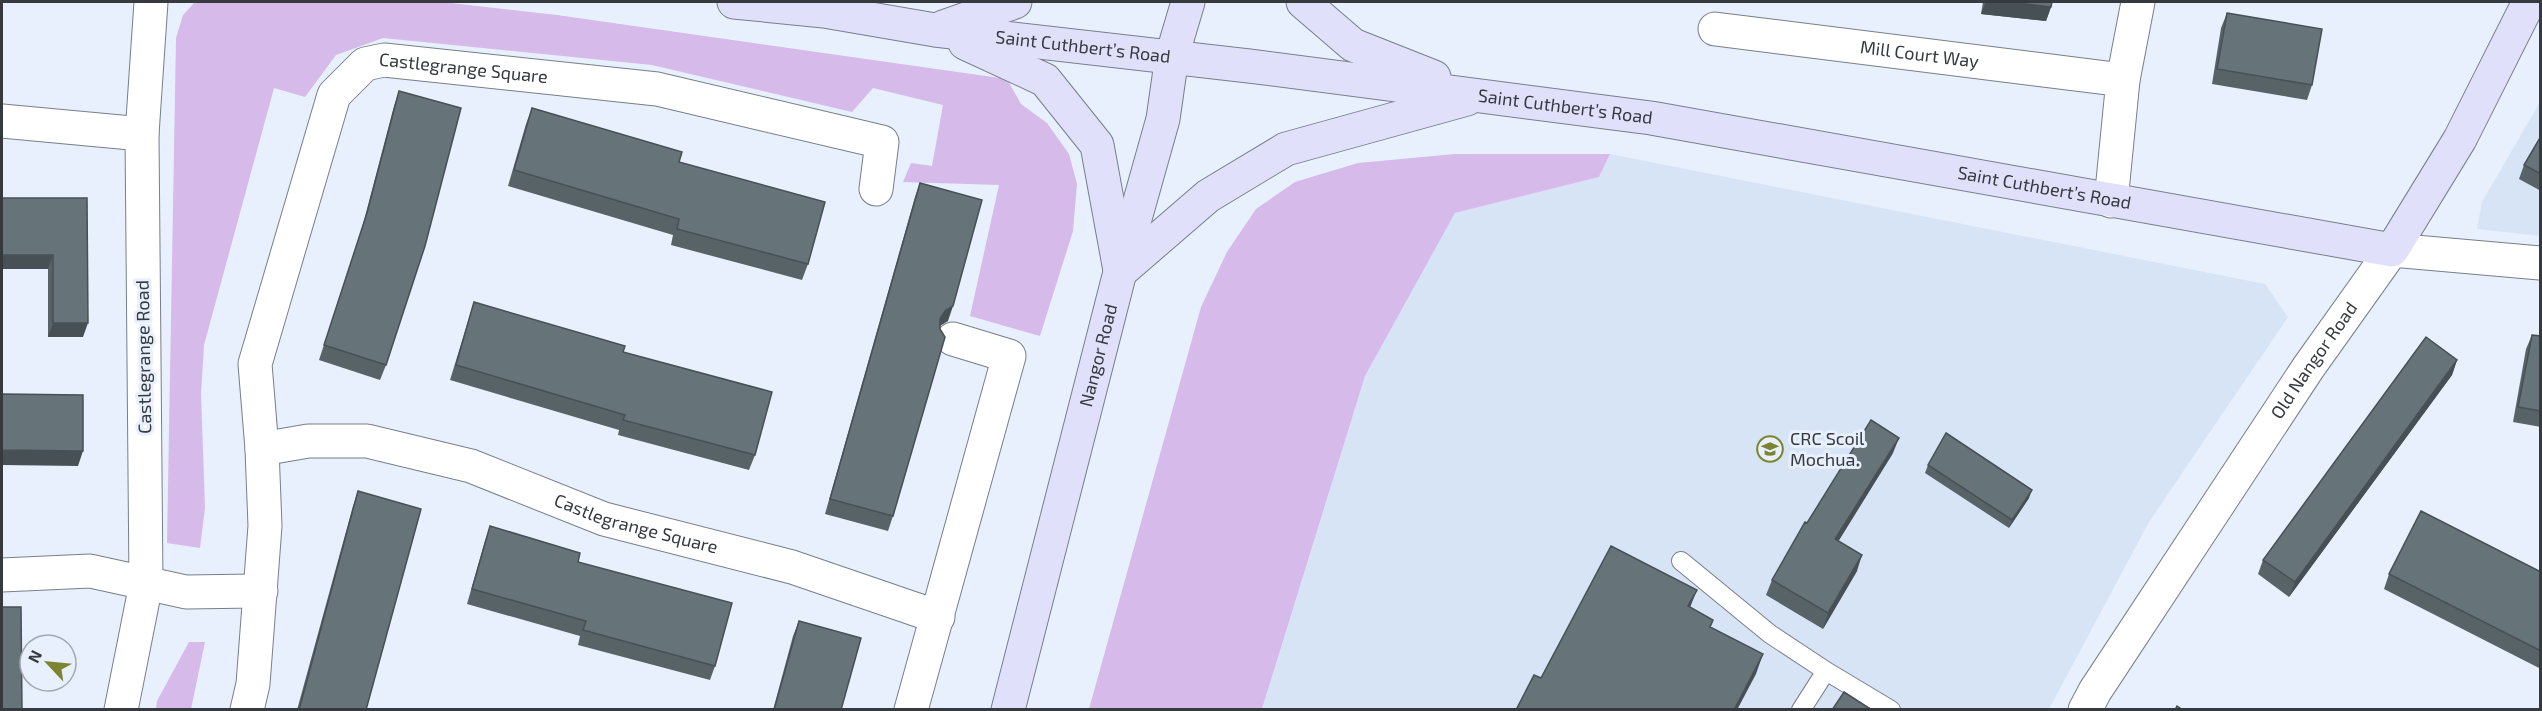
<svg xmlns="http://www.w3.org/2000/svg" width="2542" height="711" font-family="'Exo 2',sans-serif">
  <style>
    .built { fill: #d7e4f6 }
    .green { fill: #d6baea }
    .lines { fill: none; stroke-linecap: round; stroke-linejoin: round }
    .lane-casing { stroke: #777f89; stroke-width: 20 }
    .street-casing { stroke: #777f89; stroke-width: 35 }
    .secondary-casing { stroke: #777f89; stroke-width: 35 }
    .lane { stroke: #fff; stroke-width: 18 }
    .street { stroke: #fff; stroke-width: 33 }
    .secondary { stroke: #e1e0fb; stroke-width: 33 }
    .wall { fill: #586368 }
    .shaded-wall { fill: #475055 }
    .building { fill: #667379; stroke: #475055; stroke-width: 1.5 }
    .labels { text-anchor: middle; stroke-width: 6; stroke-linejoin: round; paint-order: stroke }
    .street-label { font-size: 18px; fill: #363a3e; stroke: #e7f0fc }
    .poi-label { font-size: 18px; fill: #363a3e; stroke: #e7f0fc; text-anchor: start }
  </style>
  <rect width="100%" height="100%" fill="#e7f0fc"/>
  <path class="built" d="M 2540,102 L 2540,236 L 2477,229 L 2482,202 Z
    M 1610,154 L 2265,284 L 2288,317 L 2149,522 L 2049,709 L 1262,710 L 1365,376 L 1455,213 L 1599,177 Z"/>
  <path class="green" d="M 195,2 L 442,2 L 557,15 L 1007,79 L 1021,104 L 1047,123 L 1069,154 L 1077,184 L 1073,231 L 1040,336 L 970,316 L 999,185 L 903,182 L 911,163 L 932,166 L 943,105 L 873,88 L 852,112 L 652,65 L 383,38 L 336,55 L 305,97 L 274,88 L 204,345 L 201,394 L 205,508 L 200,548 L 167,543 L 176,38 L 183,15 Z
    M 1455,154 L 1610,154 L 1599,177 L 1455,213 L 1365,376 L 1262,709 L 1089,709 L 1201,307 L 1227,252 L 1256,209 L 1295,182 L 1358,163 Z
    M 189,642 L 205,642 L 191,709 L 156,709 L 157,701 Z"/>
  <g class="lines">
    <g class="lane-casing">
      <path id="lane" d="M 1681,561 L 1770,634 L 1826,671
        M 1801,710 L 1826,671 L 1891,710"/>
    </g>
    <g class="street-casing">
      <g id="street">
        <path id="s1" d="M 1715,29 L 2123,80 L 2111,201"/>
        <path d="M 2123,80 L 2138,2"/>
        <path d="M 2,121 L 142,134"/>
        <path id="s2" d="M 262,449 L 308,441 L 367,441 L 471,466 L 604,519 L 792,567 L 938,617"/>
        <path d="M 2,575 L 90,571 L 186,592 L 261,591"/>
        <path d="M 121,710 L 146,584 L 142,134 L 151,2"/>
        <path id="s3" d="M 247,710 L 253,684 L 265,526 L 262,449 L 255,364 L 334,95 L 365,64 L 384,60 L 657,89 L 882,142 L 876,189"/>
        <path d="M 911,710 L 1009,356 L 953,339"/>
        <path id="s4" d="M 2085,710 L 2095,691 L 2308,368 L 2392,250 L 2540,263"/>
      </g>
    </g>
    <g class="secondary-casing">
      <g id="secondary">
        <path id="s5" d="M 734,2 L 824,11 L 935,30 L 1249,66 L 1651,118 L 2392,250 L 2460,139 L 2529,2"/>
        <path d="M 1303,2 L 1353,45 L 1434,77"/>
        <path d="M 943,27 L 1015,2"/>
        <path d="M 965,43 L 1045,80 L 1097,145 L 1119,265"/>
        <path d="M 1120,272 L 1208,196 L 1286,149 L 1467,99"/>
        <path id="s6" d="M 1008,710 L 1120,272 L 1163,119 L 1172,56 L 1188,2"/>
      </g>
    </g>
    <use href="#lane" class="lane"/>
    <use href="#street" class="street"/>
    <use href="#secondary" class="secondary"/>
  </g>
  <path class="wall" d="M 1983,2 L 2052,2 L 2051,7 L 2046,21 L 1981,14 Z
    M 2227,13 L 2312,85 L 2307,100 L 2212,84 L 2221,28 Z
    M 399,91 L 386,365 L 380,380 L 319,360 L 362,228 L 394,106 Z
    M 532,108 L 679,162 L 808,264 L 802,280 L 671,245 L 673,235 L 508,186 L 526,124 Z
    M 2541,136 L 2541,191 L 2519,179 L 2524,165 Z
    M 920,183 L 948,321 L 940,325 L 893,516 L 888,531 L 825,514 L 915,197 Z
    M 87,198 L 83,337 L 48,337 L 48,269 L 2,269 Z
    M 474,302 L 623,352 L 755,455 L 749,470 L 618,435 L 619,430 L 450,380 L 469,318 Z
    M 2532,335 L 2541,336 L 2541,427 L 2513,422 L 2526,349 Z
    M 2457,360 L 2452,375 L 2289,597 L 2258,574 L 2263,560 Z
    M 1893,453 L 1838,541 L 1857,571 L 1823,629 L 1766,595 L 1772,580 L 1807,523 Z
    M 1928,465 L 2029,498 L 2009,528 L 1925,473 Z
    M 358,491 L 366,710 L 297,710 L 353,506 Z
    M 490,526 L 578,562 L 715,666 L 710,680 L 578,645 L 580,636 L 467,604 L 485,541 Z
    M 2541,572 L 2541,669 L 2384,589 L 2389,574 Z
    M 799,621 L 841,710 L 773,710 L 793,636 Z"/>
  <path class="shaded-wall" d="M 1986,2 L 2009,2 L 2051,7 L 2046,21 L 1981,14 Z
    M 2,255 L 53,255 L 48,269 L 2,269 Z
    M 953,306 L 948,321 L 940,326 L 940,319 L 945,311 Z
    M 53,323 L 88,323 L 83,337 L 48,337 Z
    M 2457,360 L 2452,375 L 2289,597 L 2295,582 Z
    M 1899,438 L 1893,453 L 1830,555 L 1835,539 Z
    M 2,450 L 83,451 L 78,466 L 2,465 Z
    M 2032,490 L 2029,498 L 2009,528 L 2012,520 Z
    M 1862,555 L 1857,571 L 1823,629 L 1828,613 Z
    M 1697,590 L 1689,610 L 1688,606 Z
    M 1763,654 L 1756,674 L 1737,710 L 1734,710 Z"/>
  <path class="building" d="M 2009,2 L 2052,2 L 2051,7 Z
    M 2227,13 L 2322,29 L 2312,85 L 2217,69 Z
    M 399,91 L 461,108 L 425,246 L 386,365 L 324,345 L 367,213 Z
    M 532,108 L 682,152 L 679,162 L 825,202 L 808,264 L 677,229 L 679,219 L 514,170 Z
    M 2541,136 L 2541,174 L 2524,165 Z
    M 920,183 L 982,200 L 953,306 L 945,311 L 940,319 L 940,329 L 945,337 L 893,516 L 830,499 Z
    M 2,198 L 87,198 L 88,323 L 53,323 L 53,255 L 2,255 Z
    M 474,302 L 625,346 L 623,352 L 772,392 L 755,455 L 623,420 L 625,415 L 456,365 Z
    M 2532,335 L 2541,336 L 2541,411 L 2518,407 Z
    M 2426,337 L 2457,360 L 2295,582 L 2263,560 Z
    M 2,394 L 83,395 L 83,451 L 2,450 Z
    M 1871,420 L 1899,438 L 1835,539 L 1862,555 L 1828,613 L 1772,580 L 1805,522 L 1807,523 Z
    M 1946,433 L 2032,490 L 2012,520 L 1928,465 Z
    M 358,491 L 421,509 L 366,710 L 299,710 Z
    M 2421,511 L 2541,572 L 2541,651 L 2389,574 Z
    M 490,526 L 580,553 L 578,562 L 732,603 L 715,666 L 583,630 L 586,621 L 472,589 Z
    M 1611,546 L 1697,590 L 1688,606 L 1713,620 L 1710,627 L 1763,654 L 1734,710 L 1516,710 L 1534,675 L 1541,678 Z
    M 2,607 L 21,607 L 22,710 L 2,710 Z
    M 799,621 L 861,638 L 841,710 L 774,710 Z
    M 1844,692 L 1872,710 L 1832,710 Z
    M 2177,706 L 2183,710 L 2175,710 Z"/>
  <defs>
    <g id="school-ring" transform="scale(1.35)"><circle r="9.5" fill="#e7f0fc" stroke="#7c8430" stroke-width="1.5"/><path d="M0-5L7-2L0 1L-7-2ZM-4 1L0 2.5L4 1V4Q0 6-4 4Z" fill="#7c8430"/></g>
  </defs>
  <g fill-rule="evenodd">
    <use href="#school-ring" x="1770" y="449"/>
  </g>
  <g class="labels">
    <g class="street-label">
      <text dy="6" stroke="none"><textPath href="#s5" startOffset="352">Saint Cuthbert’s Road</textPath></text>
      <text dy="6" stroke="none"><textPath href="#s1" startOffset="206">Mill Court Way</textPath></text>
      <text dy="6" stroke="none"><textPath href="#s3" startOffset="771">Castlegrange Square</textPath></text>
      <text dy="6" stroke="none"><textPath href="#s5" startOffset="838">Saint Cuthbert’s Road</textPath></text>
      <text dy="6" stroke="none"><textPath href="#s5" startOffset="1324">Saint Cuthbert’s Road</textPath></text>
      <text dy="6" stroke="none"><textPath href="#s6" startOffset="366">Nangor Road</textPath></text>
      <text transform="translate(144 357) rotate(-91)" y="6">Castlegrange Road</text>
      <text dy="6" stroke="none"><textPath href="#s4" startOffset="418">Old Nangor Road</textPath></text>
      <text dy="6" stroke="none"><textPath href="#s2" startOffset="388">Castlegrange Square</textPath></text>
    </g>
    <g class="poi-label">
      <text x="1790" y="445">CRC Scoil<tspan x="1790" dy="21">Mochua.</tspan></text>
    </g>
  </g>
  <rect width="2542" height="711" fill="none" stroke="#363a3e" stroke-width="6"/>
  <g transform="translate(48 663) rotate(296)"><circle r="28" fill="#e7f0fc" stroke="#a0a7b0" stroke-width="1.5"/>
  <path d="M0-4.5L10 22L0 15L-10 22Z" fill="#7c8430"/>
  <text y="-9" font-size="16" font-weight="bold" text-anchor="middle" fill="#363a3e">N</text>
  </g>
</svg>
